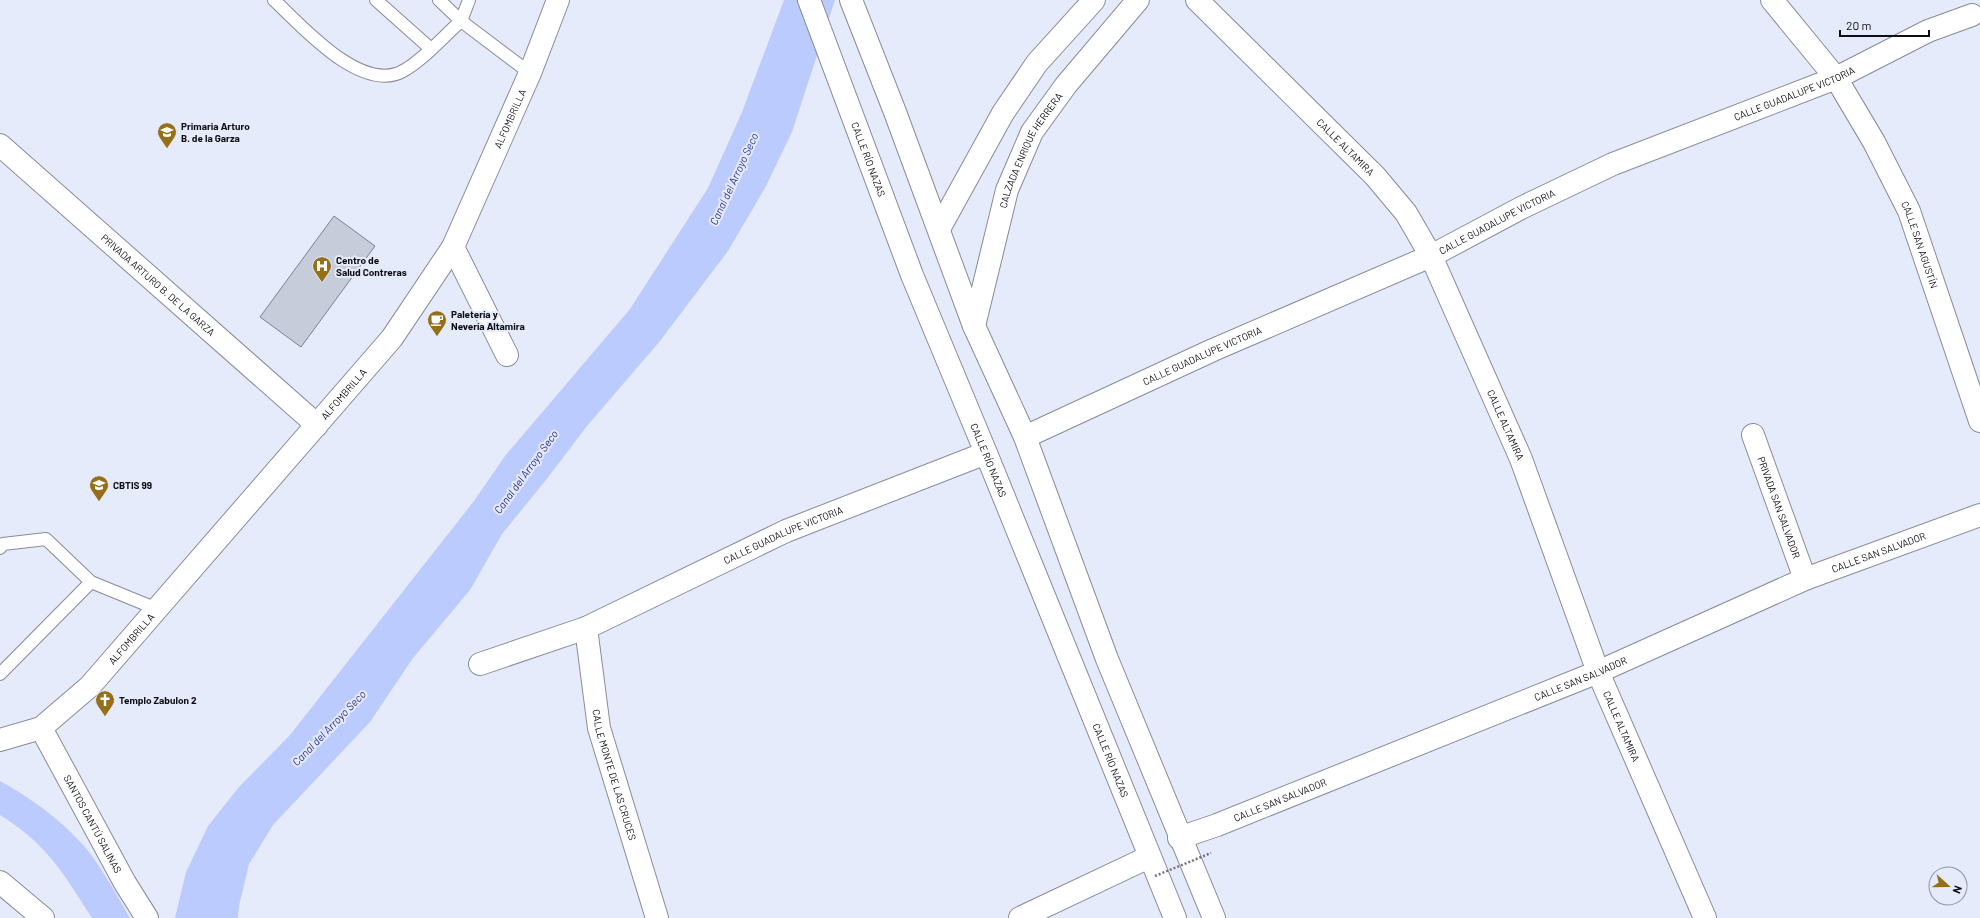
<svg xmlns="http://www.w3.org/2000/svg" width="1980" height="918" font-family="Barlow,sans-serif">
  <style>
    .water { fill: #bccbfd }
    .building { fill: #c7ccdb; stroke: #7c818f }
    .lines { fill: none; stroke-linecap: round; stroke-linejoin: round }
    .lane-casing { stroke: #878b9a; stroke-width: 14 }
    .street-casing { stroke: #878b9a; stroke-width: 24 }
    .secondary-casing { stroke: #878b9a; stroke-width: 24 }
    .lane { stroke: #fff; stroke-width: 12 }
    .street { stroke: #fff; stroke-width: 22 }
    .secondary { stroke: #fff; stroke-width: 22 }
    .path-bridge { stroke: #71747f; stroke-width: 2.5; stroke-dasharray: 2 2; stroke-linecap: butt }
    .labels { text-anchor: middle; stroke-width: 4; stroke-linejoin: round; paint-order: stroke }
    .street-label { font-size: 10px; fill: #0d0e14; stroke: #e6ebfb }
    .poi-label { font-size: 10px; font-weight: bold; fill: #0d0e14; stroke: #e6ebfb; text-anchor: start }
    .water-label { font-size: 11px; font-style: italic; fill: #27308b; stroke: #e6ebfb }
  </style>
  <rect width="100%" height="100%" fill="#e6ebfb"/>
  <path class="water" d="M 784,0 L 835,0 L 792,132 L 765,188 L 728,251 L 660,341 L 587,426 L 546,480 L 502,534 L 470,590 L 413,658 L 370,722 L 273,825 L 249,864 L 239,906 L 238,918 L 175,918 L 186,872 L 208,826 L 239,787 L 290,735 L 474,501 L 505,456 L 630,309 L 708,188 L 742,112 Z
    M 0,781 C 31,798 60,819 84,846 C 100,864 118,897 130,918 L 92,918 C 63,873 47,844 0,815 Z"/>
  <path class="building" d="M 334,216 L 375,246 L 301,347 L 260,317 Z"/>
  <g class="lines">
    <g class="lane-casing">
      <path id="lane" d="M 274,0 C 302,26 361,94 403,71 C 422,61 444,36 461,21 L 439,0
        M 376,0 L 431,49
        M 469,0 L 461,21 L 530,73
        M 0,548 L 3,544 L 46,539 L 91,582 L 157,609
        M 0,674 L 91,582"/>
    </g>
    <g class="street-casing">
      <g id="street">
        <path id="s1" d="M 1197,0 L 1375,176 L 1406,213 L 1431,256 L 1521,459 L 1598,672 L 1705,918"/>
        <path id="s2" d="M 1772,0 L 1836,78 L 1874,142 L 1909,211 L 1980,421"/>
        <path id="s3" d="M 0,145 L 317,425"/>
        <path d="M 939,229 L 1003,113 L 1037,63 L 1094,0"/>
        <path d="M 453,247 L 507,355"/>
        <path id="s4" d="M 974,326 L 1007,190 L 1032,132 L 1066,85 L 1138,0"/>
        <path id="s5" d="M 1753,435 L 1805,579"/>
        <path id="s6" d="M 1025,437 L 1213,350 L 1431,256 L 1523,207 L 1613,164 L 1836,78 L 1928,31 L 1972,15"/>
        <path id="s7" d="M 586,628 L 599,728 L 657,918"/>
        <path id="s8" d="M 480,664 L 586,628 L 786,531 L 986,453"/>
        <path id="s9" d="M 1179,838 L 1217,825 L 1598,672 L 1805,579 L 1980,515"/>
        <path d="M 1020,918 L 1149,857"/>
      </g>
    </g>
    <g class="secondary-casing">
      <g id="secondary">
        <path id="s10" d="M 809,0 L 912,275 L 986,453 L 1175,918"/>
        <path d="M 851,0 L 895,112 L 974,326 L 1025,437 L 1107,659 L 1214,918"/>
        <path id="s11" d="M 41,728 L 125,883 L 147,918"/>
        <path id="s12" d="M 0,740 L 41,728 L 90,686 L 392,338 L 453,247 L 530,73 L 558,0"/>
        <path d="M 0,882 L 43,918"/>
      </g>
    </g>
    <use href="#lane" class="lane"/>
    <use href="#street" class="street"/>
    <use href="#secondary" class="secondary"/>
    <path class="path-bridge" d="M 1155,876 L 1211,853"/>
  </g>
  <defs>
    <g id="school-pin" transform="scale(1)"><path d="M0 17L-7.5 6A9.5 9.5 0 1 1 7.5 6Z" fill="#957019" stroke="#e6ebfb"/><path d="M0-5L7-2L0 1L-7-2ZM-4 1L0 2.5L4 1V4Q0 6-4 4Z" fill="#fff"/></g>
    <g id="hospital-pin" transform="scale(1)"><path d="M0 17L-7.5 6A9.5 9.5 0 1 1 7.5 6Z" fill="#957019" stroke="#e6ebfb"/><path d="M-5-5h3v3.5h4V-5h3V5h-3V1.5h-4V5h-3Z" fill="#fff"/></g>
    <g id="cafe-pin" transform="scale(1)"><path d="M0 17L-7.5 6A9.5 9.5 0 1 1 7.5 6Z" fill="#957019" stroke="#e6ebfb"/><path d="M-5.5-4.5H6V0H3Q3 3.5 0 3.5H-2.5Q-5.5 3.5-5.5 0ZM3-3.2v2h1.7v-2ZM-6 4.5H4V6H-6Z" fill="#fff"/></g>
    <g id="university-pin" transform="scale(1)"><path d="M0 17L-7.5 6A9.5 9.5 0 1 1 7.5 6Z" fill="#957019" stroke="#e6ebfb"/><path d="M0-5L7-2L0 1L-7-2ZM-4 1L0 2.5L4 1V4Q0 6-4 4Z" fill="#fff"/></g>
    <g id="church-pin" transform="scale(1)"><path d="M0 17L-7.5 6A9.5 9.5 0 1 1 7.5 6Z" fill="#957019" stroke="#e6ebfb"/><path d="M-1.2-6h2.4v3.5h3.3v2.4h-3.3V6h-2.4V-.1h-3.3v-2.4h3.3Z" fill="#fff"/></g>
  </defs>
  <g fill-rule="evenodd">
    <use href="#school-pin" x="167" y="132"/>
    <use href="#hospital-pin" x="322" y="266"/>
    <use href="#cafe-pin" x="437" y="320"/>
    <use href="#university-pin" x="99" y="485"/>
    <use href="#church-pin" x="105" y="700"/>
  </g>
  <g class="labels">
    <g class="street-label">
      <text dy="4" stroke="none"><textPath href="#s6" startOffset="843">CALLE GUADALUPE VICTORIA</textPath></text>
      <text dy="4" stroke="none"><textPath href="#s12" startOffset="818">ALFOMBRILLA</textPath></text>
      <text dy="4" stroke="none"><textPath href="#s1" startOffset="209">CALLE ALTAMIRA</textPath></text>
      <text dy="4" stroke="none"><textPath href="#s4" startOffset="186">CALZADA ENRIQUE HERRERA</textPath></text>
      <text dy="4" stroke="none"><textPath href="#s10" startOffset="170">CALLE RÍO NAZAS</textPath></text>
      <text dy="4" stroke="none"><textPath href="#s6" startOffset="519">CALLE GUADALUPE VICTORIA</textPath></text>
      <text dy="4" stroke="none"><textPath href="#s2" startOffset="288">CALLE SAN AGUSTÍN</textPath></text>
      <text dy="4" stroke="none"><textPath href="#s3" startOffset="211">PRIVADA ARTURO B. DE LA GARZA</textPath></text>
      <text dy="4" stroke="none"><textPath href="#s6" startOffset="195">CALLE GUADALUPE VICTORIA</textPath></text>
      <text dy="4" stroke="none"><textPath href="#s12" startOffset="494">ALFOMBRILLA</textPath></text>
      <text dy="4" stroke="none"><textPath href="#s1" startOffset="533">CALLE ALTAMIRA</textPath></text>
      <text dy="4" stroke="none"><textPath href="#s10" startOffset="494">CALLE RÍO NAZAS</textPath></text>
      <text dy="4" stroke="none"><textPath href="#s5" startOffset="77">PRIVADA SAN SALVADOR</textPath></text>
      <text dy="4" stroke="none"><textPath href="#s8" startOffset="330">CALLE GUADALUPE VICTORIA</textPath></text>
      <text dy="4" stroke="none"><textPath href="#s9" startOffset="756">CALLE SAN SALVADOR</textPath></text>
      <text dy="4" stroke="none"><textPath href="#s12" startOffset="170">ALFOMBRILLA</textPath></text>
      <text dy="4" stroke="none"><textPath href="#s9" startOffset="432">CALLE SAN SALVADOR</textPath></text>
      <text dy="4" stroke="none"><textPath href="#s1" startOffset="856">CALLE ALTAMIRA</textPath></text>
      <text dy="4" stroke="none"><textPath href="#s10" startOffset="818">CALLE RÍO NAZAS</textPath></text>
      <text dy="4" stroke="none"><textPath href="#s7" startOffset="150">CALLE MONTE DE LAS CRUCES</textPath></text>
      <text dy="4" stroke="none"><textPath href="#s9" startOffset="108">CALLE SAN SALVADOR</textPath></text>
      <text dy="4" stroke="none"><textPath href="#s11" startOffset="109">SANTOS CANTÚ SALINAS</textPath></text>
    </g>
    <g class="poi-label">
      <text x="181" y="130">Primaria Arturo<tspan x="181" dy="12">B. de la Garza</tspan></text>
      <text x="336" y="264">Centro de<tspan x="336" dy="12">Salud Contreras</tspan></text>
      <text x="451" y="318">Paletería y<tspan x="451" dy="12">Nevería Altamira</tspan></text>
      <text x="113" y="489">CBTIS 99</text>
      <text x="119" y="704">Templo Zabulon 2</text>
    </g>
    <g class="water-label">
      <text transform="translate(734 179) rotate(-65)" y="4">Canal del Arroyo Seco</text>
      <text transform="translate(526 472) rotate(-54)" y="4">Canal del Arroyo Seco</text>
      <text transform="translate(329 728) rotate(-46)" y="4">Canal del Arroyo Seco</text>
    </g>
  </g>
  <g transform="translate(1948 886) rotate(111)"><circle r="19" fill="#e6ebfb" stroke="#8f939f"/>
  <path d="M0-3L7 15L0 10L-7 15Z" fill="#957019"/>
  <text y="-6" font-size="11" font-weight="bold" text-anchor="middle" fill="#0d0e14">N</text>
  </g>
  <path d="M1840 30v6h89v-6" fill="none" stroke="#0d0e14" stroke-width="2"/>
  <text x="1846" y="30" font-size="12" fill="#0d0e14" stroke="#e6ebfb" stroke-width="3" paint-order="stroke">20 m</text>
</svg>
